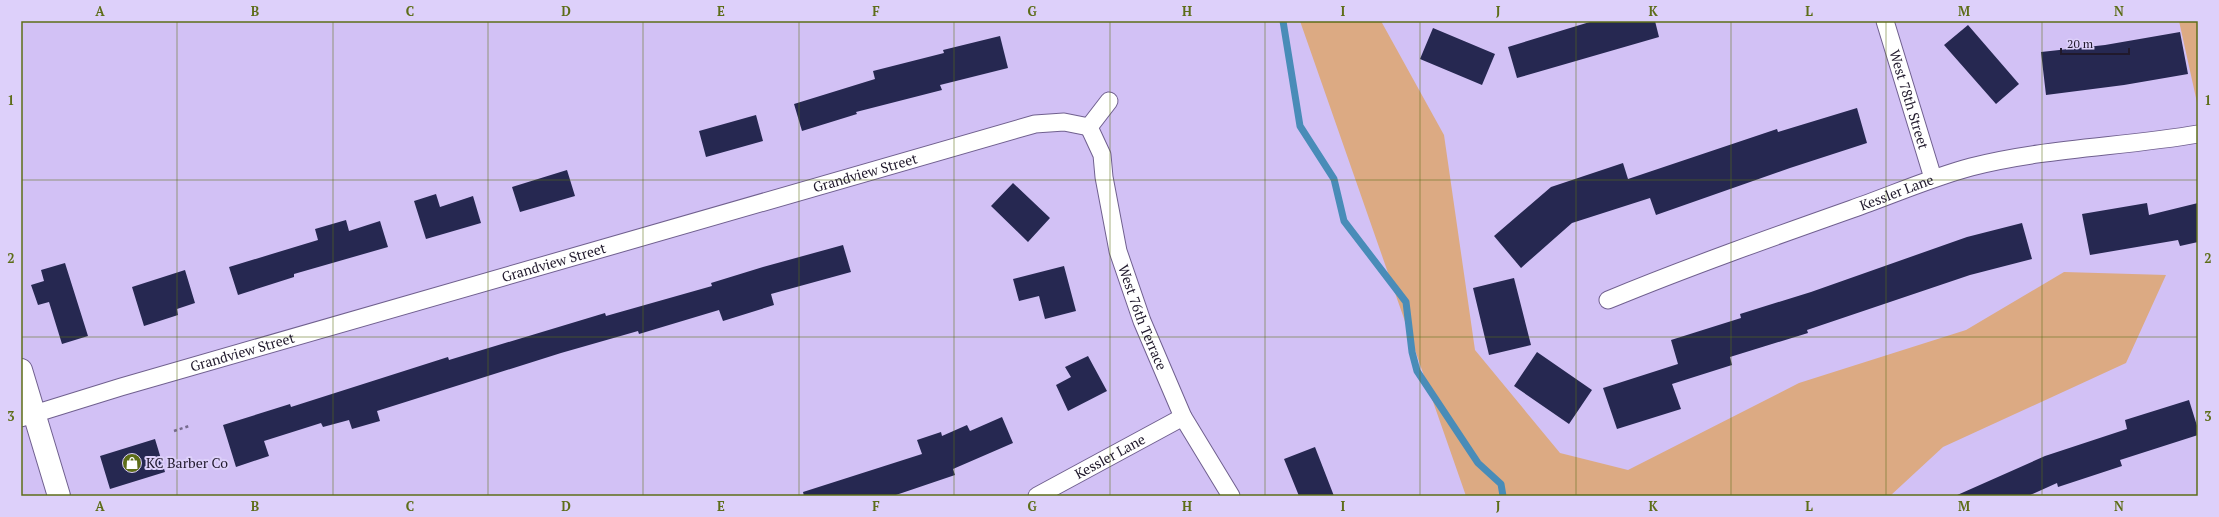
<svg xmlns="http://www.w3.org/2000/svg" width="2219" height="517" font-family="'PT Serif',serif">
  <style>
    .green { fill: #dcaa83 }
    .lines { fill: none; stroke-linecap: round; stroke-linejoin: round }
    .stream { stroke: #498cb8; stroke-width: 7 }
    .building { fill: #262851 }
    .street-casing { stroke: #70608f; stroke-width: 19 }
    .secondary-casing { stroke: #70608f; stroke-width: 24 }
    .path { stroke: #776c8f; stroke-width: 2.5; stroke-dasharray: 3 3; stroke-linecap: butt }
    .street { stroke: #fff; stroke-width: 17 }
    .secondary { stroke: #fff; stroke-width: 22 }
    .grid { fill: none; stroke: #5d6d18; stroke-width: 1; stroke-opacity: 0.55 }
    .labels { text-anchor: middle; stroke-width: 4; stroke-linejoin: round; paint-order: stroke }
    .street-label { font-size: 14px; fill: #20192c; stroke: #ddd0fa }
    .poi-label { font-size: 14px; fill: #20192c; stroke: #ddd0fa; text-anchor: start }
    .neatline { fill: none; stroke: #5d6d18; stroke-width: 1.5 }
    .grid-label { font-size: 13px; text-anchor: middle; font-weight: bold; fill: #5d6d18 }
  </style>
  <rect width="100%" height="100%" fill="#d2c1f5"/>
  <path class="green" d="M 1300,21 L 1381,21 L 1444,135 L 1475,350 L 1560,453 L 1628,470 L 1799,383 L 1966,330 L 2064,272 L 2166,275 L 2126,363 L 1943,447 L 1890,496 L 1466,496 Z
    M 2179,21 L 2198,21 L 2198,107 Z"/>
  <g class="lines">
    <path class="stream" d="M 1283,21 L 1300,126 L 1334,179 L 1344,221 L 1406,302 L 1412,352 L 1417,371 L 1478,463 L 1501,484 L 1503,496"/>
  </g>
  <path class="building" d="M 1593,21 L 1655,21 L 1659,37 L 1517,78 L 1508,47 Z
    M 1968,25 L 2019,84 L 1996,104 L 1944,45 Z
    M 1433,28 L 1495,54 L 1482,85 L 1420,59 Z
    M 2180,32 L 2188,74 L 2124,85 L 2046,95 L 2041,52 L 2105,45 Z
    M 1000,36 L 1008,68 L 940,85 L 942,90 L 856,112 L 857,114 L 802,131 L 794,104 L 875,79 L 873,71 L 944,53 L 943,50 Z
    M 1857,108 L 1867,143 L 1790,168 L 1656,215 L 1650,198 L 1572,223 L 1521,268 L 1494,236 L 1551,187 L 1623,163 L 1628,179 L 1777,129 L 1778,132 Z
    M 756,115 L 763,141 L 706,157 L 699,131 Z
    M 567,170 L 575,196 L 520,212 L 512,187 Z
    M 1013,183 L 1050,218 L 1028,242 L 991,206 Z
    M 436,194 L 440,207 L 473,196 L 481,223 L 426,239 L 414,201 Z
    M 2147,203 L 2149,215 L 2198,203 L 2198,242 L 2180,246 L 2178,240 L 2090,255 L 2082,214 Z
    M 346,220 L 349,231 L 380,221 L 388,247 L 294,274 L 294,277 L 238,295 L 229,267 L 318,240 L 315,229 Z
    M 2022,223 L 2032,259 L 1970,275 L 1807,330 L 1808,333 L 1730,357 L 1732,365 L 1672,384 L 1681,409 L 1617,429 L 1603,388 L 1678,364 L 1671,340 L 1741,318 L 1740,314 L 1811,292 L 1967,237 Z
    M 843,245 L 851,272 L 771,294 L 774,305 L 723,321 L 719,310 L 639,334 L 638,331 L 561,353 L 377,411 L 380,421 L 352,429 L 349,420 L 323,427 L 321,423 L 264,441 L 269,456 L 236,467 L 223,425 L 290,404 L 291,407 L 448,357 L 449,360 L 605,313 L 606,316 L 712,286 L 711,283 L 763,267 Z
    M 65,263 L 88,336 L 62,344 L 49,302 L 38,305 L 31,285 L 44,281 L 41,270 Z
    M 1064,266 L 1076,311 L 1045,319 L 1039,296 L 1019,301 L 1013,279 Z
    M 185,270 L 195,303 L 177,309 L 178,315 L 144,326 L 132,287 Z
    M 1514,278 L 1531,345 L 1489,355 L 1473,288 Z
    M 1537,352 L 1592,390 L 1569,424 L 1514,386 Z
    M 1088,356 L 1107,391 L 1068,411 L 1056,385 L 1071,377 L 1065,367 Z
    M 2189,400 L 2198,429 L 2198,435 L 2120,460 L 2122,466 L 2058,487 L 2057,483 L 2028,496 L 1955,496 L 2045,456 L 2127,429 L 2125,420 Z
    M 1002,417 L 1013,443 L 953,469 L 955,475 L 893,496 L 804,496 L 803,492 L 922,454 L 917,440 L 941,432 L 942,436 L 967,425 L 970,431 Z
    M 155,439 L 165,472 L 110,489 L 100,456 Z
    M 1315,447 L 1334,496 L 1299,496 L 1284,459 Z"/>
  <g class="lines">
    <g class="street-casing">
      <g id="street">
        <path id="s1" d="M 1885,21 L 1933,178"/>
        <path id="s2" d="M 1089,127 L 1102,155 L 1104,177 L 1118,251 L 1142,321 L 1183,417 L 1231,496"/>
        <path d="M 1089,127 L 1109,101"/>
        <path id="s3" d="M 1608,300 C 1688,267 1770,238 1852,209 C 1892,195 1930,178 1971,167 C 2045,148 2123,147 2198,134"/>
        <path id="s4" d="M 21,418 L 121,387 L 1035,124 L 1064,122 L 1089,127"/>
        <path id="s5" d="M 1037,496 L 1183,417"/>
      </g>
    </g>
    <g class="secondary-casing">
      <path id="secondary" d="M 21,370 L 59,496"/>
    </g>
    <path class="path" d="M 174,431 L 189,426"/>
    <use href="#street" class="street"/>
    <use href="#secondary" class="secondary"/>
  </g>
  <path class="grid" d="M 177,21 L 177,496M 333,21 L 333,496M 488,21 L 488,496M 643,21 L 643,496M 799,21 L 799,496M 954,21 L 954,496M 1110,21 L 1110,496M 1265,21 L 1265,496M 1420,21 L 1420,496M 1576,21 L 1576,496M 1731,21 L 1731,496M 1886,21 L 1886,496M 2042,21 L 2042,496M 21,180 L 2198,180M 21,337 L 2198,337"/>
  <defs>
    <g id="shop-disc" transform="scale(1)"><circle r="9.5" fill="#5d6d18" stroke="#ddd0fa"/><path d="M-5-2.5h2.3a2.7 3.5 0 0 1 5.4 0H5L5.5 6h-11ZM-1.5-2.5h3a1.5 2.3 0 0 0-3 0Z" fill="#fff"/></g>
  </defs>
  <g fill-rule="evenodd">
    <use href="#shop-disc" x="132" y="463"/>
  </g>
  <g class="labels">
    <g class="street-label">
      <text dy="5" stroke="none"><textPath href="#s1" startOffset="82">West 78th Street</textPath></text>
      <text dy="5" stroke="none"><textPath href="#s4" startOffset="879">Grandview Street</textPath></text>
      <text dy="5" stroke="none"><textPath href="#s3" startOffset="308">Kessler Lane</textPath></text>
      <text dy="5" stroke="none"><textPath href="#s4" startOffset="555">Grandview Street</textPath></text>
      <text dy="5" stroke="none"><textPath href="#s2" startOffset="199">West 76th Terrace</textPath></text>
      <text dy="5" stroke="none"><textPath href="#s4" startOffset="231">Grandview Street</textPath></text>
      <text dy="5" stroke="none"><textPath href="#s5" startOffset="83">Kessler Lane</textPath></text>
    </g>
    <g class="poi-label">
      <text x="146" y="468">KC Barber Co</text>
    </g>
  </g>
  <rect width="2219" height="517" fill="none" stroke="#ddd0fa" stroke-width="44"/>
  <path d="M2061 48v6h68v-6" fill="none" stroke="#20192c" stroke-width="2"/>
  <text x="2067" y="48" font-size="12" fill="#20192c" stroke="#ddd0fa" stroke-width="3" paint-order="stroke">20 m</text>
  <rect x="22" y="22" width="2175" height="473" class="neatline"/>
  <g class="grid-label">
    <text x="100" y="16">A</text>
    <text x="255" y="16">B</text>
    <text x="410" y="16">C</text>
    <text x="566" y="16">D</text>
    <text x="721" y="16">E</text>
    <text x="876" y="16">F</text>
    <text x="1032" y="16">G</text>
    <text x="1187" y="16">H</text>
    <text x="1343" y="16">I</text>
    <text x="1498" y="16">J</text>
    <text x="1653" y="16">K</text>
    <text x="1809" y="16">L</text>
    <text x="1964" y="16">M</text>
    <text x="2119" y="16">N</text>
    <text x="11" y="105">1</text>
    <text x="2208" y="105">1</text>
    <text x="11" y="263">2</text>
    <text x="2208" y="263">2</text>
    <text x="11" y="421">3</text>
    <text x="2208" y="421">3</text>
    <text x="100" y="511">A</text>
    <text x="255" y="511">B</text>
    <text x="410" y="511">C</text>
    <text x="566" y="511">D</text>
    <text x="721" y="511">E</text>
    <text x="876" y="511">F</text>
    <text x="1032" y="511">G</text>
    <text x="1187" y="511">H</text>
    <text x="1343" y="511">I</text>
    <text x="1498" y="511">J</text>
    <text x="1653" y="511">K</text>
    <text x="1809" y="511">L</text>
    <text x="1964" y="511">M</text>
    <text x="2119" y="511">N</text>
  </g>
</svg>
